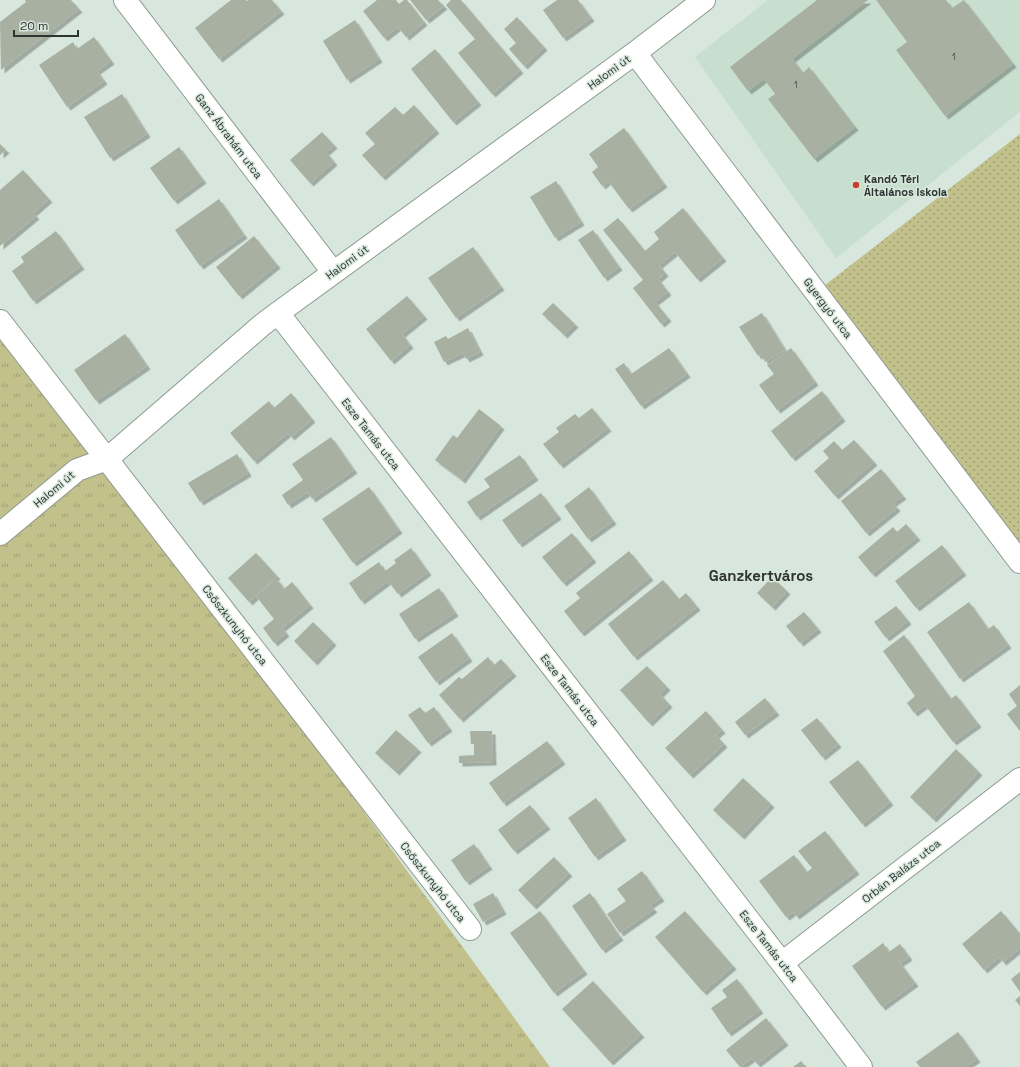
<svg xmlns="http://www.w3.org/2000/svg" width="1020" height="1067" font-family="'Space Grotesk',sans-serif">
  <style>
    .built { fill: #c8dfd0 }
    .grass { fill: url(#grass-tufts) }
    .park { fill: url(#park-dots) }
    .building { fill: #a8b0a2; filter: url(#shadow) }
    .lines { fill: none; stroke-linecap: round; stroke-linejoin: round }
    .minor-casing { stroke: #8c9b92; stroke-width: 24 }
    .minor { stroke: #fff; stroke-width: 22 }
    .poi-dot { fill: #c93d2a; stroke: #d8e7dd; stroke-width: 1.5 }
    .labels { text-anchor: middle; stroke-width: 3; stroke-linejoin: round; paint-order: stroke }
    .number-label { font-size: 9px; fill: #4c534c }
    .street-label { font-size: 11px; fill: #2e3430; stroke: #d8e7dd }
    .poi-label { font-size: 11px; font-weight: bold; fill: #2e3430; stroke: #d8e7dd; text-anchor: start }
    .district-label { font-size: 15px; font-weight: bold; fill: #2e3430; stroke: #d8e7dd }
  </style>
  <defs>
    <pattern id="grass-tufts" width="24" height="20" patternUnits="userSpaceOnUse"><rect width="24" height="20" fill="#c2c18b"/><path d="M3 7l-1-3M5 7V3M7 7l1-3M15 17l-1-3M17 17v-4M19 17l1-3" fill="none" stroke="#9e9e72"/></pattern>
    <pattern id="park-dots" width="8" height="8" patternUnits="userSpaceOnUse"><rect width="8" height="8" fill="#c2c18b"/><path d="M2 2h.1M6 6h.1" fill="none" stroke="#9e9e72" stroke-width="1.8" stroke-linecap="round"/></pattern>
    <filter id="shadow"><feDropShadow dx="3.5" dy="3.5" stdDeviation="0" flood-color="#0004"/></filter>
  </defs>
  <rect width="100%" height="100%" fill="#d8e7dd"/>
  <path class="built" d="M 768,0 L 1020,0 L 1020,112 L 836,258 L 695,57 Z"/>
  <path class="grass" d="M 0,321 L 107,459 L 550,1067 L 0,1067 Z"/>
  <path class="park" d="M 1020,134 L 1020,562 L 816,292 Z"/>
  <path class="building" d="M 25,0 L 71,0 L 79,9 L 1,70 L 0,22 L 26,2 Z
    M 231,0 L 246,0 L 247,1 L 249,0 L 272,0 L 281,11 L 219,59 L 195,28 Z
    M 377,0 L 396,0 L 399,4 L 404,0 L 407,0 L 424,22 L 406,37 L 398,27 L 384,38 L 363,11 Z
    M 410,0 L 438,0 L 444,6 L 426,20 Z
    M 451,0 L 461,0 L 520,70 L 492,94 L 458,53 L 475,39 L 446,5 Z
    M 557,0 L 578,0 L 591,18 L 563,38 L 543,10 Z
    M 817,0 L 868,0 L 792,59 L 803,73 L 809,67 L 855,127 L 814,159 L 768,99 L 775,94 L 764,79 L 748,91 L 730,67 Z
    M 876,0 L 946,0 L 952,8 L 964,0 L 1013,64 L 945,116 L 896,50 L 907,42 Z
    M 517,17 L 544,47 L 524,66 L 509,49 L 516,43 L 504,29 Z
    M 355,20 L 379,59 L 347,80 L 323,41 Z
    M 94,37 L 111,61 L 97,71 L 104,81 L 67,107 L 39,65 L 73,42 L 77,49 Z
    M 435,49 L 478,102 L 453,122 L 411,69 Z
    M 122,94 L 147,134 L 110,158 L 84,117 Z
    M 414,105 L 436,130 L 382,177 L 362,155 L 375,144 L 365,133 L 395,107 L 403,115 Z
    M 624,128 L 664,184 L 629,209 L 608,181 L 602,186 L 592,172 L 598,167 L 589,154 Z
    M 322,132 L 334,145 L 326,152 L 334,162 L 310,183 L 290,160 Z
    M 0,144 L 6,150 L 0,155 Z
    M 179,147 L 203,180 L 174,201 L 150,168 Z
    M 23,170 L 49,199 L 33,213 L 36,216 L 0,246 L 0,190 Z
    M 556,181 L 581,222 L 555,238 L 530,197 Z
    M 219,199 L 244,235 L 200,266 L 175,230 Z
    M 683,208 L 723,258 L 697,279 L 675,252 L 659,265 L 665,273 L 658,279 L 668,292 L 655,302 L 668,318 L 661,324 L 633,288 L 643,280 L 603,230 L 618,218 L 645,251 L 659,239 L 654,232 Z
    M 593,230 L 619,267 L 604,278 L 578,240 Z
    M 56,231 L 81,266 L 33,301 L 12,271 L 24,262 L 21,257 Z
    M 254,236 L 277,265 L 239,296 L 216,267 Z
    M 473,247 L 501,287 L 456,318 L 428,278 Z
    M 407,296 L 424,316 L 402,334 L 410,345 L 391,361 L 366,329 Z
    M 553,303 L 575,324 L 564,335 L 542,314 Z
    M 762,313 L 785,350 L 765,362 L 761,354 L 758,356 L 739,327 Z
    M 468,328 L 480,352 L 466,359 L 463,353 L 444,362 L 434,342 L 446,336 L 448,339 Z
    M 125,334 L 147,366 L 96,401 L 74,370 Z
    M 669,348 L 687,374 L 641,406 L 615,369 L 624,363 L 631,374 Z
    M 791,348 L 815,382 L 777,410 L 759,385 L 774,374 L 767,365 Z
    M 822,391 L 842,418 L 792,458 L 771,431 Z
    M 291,393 L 312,419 L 291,437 L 288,433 L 254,461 L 230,433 L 269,401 L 274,408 Z
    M 592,408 L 608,428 L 560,465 L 543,444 L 559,432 L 556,428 L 575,414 L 579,418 Z
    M 479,409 L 501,426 L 462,480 L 435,460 L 453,435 L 457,438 Z
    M 331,437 L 354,470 L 312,499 L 308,492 L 288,505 L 282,495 L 303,480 L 292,464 Z
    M 854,440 L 874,462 L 835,496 L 814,471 L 829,458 L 823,451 L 834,441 L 842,450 Z
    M 237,454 L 248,473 L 200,502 L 188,483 Z
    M 520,455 L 535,477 L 477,517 L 467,502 L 490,487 L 484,479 Z
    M 881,469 L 903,496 L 893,503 L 897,508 L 866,533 L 841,501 Z
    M 369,487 L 399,530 L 353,563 L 322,519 Z
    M 589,487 L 613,521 L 588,539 L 564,506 Z
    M 541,493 L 558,516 L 519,544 L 502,520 Z
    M 906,524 L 917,537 L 872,574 L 858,557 L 893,527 L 897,532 Z
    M 572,533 L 593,559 L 563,583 L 542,557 Z
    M 942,545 L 963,572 L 916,608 L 895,581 Z
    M 411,548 L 428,572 L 398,594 L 388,581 L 361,601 L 349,583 L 379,562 L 385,571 L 396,563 L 394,560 Z
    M 629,551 L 650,577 L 581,633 L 564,611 L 580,598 L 576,593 Z
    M 256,553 L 277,576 L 249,602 L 228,578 Z
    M 772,577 L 787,591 L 772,607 L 757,593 Z
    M 277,579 L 284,589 L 292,582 L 310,605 L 282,628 L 286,633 L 274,643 L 263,628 L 274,619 L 256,596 Z
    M 663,580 L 679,599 L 686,593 L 697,607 L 634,657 L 608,624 Z
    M 439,588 L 455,613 L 415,639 L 399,614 Z
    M 969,602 L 988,629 L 994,625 L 1008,645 L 960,679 L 927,632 Z
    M 896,606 L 908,621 L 886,638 L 874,622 Z
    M 804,612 L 818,629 L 800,643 L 786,626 Z
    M 313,622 L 333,642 L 314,662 L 294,641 Z
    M 452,633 L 469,658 L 436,682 L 418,657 Z
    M 904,635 L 951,699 L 956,695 L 978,724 L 953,742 L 925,705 L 914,713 L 907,703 L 915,696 L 883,651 Z
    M 488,657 L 494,665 L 501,659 L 513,673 L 460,719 L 439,695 L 459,677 L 462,679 Z
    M 647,666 L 667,687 L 660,694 L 669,704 L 649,723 L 620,690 Z
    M 1020,685 L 1020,731 L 1007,714 L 1017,706 L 1009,694 Z
    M 765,698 L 776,712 L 745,735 L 735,722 Z
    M 420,707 L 425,713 L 434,707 L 449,728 L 428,743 L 408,715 Z
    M 706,711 L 722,730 L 716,735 L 724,744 L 690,775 L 665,748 Z
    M 817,718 L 838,744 L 822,757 L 801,730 Z
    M 396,730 L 418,749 L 396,772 L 375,753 Z
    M 470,731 L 492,731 L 493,762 L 459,763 L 459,756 L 474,755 L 474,744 L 471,744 Z
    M 547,741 L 562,761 L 503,803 L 489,783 Z
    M 956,749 L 979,772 L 933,819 L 910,797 Z
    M 858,760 L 890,802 L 862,824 L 829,782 Z
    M 743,778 L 771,804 L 741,836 L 713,810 Z
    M 596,798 L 623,837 L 595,857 L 568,818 Z
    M 530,805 L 547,826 L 514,851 L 498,830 Z
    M 825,831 L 856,871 L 796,916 L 793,912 L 786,917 L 759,881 L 794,855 L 807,872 L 812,868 L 798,851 Z
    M 474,844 L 489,866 L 466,882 L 451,860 Z
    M 554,857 L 569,873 L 533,906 L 518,890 Z
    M 642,871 L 661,898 L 650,905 L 654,909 L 620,933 L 607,914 L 626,901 L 617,889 Z
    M 493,893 L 503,911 L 483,922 L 473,904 Z
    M 590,893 L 620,937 L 602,950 L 572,906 Z
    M 540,911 L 584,971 L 554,993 L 510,933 Z
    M 685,911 L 733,966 L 703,992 L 655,937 Z
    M 1001,911 L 1020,934 L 1020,948 L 1003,962 L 999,957 L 984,970 L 962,944 Z
    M 883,943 L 889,952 L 900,944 L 909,957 L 900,963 L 915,983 L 882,1007 L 852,966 Z
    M 1020,972 L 1020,992 L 1011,979 Z
    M 737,979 L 760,1010 L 728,1033 L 711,1008 L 727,997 L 722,990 Z
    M 593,981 L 641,1034 L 610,1062 L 562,1009 Z
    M 1020,996 L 1020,1006 L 1015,1000 Z
    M 766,1018 L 785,1042 L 757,1064 L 752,1058 L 740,1067 L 726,1050 Z
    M 958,1032 L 977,1059 L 965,1067 L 920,1067 L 916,1062 Z
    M 801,1061 L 806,1067 L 793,1067 Z"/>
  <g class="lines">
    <g class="minor-casing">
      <path id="minor" d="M 125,0 L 333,272
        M 635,53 L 1020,562
        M 278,313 L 782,963 L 861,1067
        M 0,321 L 470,929
        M 0,534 L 77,470 L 107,459 L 262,325 L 278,313 L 635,53 L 704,0
        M 782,963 L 1020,779"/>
    </g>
    <use href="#minor" class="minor"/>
  </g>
  <circle class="poi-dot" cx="856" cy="185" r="4"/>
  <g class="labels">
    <g class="number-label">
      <text x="954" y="60">1</text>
      <text x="796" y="88">1</text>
    </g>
    <g class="street-label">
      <text transform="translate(609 72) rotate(-36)" y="4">Halomi út</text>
      <text transform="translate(229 136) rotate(53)" y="4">Ganz Ábrahám utca</text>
      <text transform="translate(347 262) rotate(-36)" y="4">Halomi út</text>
      <text transform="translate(828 308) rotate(53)" y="4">Gyergyó utca</text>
      <text transform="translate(371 434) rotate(52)" y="4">Esze Tamás utca</text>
      <text transform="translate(54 489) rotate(-40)" y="4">Halomi út</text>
      <text transform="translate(235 625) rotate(52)" y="4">Csőszkunyhó utca</text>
      <text transform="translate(570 690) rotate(52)" y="4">Esze Tamás utca</text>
      <text transform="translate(901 871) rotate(-38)" y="4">Orbán Balázs utca</text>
      <text transform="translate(433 882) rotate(52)" y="4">Csőszkunyhó utca</text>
      <text transform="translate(769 946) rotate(52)" y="4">Esze Tamás utca</text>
    </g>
    <g class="poi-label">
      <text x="864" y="183">Kandó Téri<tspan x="864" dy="13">Általános Iskola</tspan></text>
    </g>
    <g class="district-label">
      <text x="761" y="581">Ganzkertváros</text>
    </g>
  </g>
  <path d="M14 30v6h64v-6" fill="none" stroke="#2e3430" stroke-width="2"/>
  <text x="20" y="30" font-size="12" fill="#2e3430" stroke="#d8e7dd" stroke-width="3" paint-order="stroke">20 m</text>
</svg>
